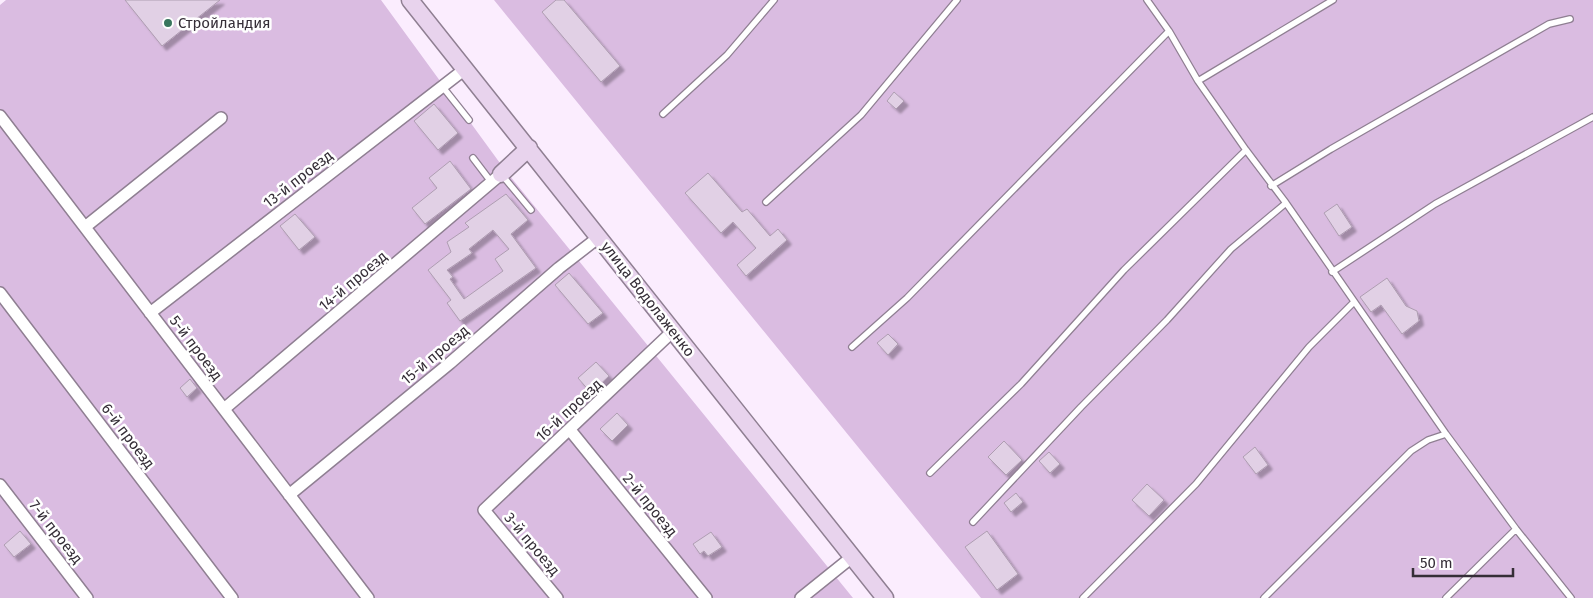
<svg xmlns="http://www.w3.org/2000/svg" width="1593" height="598" font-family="'Fira Sans',sans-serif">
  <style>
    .green { fill: #dabce1 }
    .building { fill: #e1d0e5; stroke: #ae9db1; fill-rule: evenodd; filter: url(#shadow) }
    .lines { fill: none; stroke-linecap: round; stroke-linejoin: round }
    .service-casing { stroke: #8f7f92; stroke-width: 8 }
    .minor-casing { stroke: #8f7f92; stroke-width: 14 }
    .secondary-casing { stroke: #8f7f92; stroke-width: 19 }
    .service { stroke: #fff; stroke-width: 5.5 }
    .minor { stroke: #fff; stroke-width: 11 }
    .secondary { stroke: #e8d3ed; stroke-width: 16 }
    .poi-dot { fill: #39755e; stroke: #fff; stroke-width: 2 }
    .labels { text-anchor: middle; stroke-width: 5; stroke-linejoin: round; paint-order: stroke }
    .poi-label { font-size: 15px; fill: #352e37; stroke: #fff; text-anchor: start }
    .street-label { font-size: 15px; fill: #352e37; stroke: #fff }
  </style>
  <defs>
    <filter id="shadow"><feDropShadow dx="4.5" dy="4.5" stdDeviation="1" flood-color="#0004"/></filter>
  </defs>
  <rect width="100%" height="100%" fill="#fbedfe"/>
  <path class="green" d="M 6,0 L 381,0 L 505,170 L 853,598 L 0,598 L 0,5 Z
    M 494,0 L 1593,0 L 1593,598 L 981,598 Z"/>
  <path class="building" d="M 125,0 L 220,0 L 162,46 Z
    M 556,0 L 564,0 L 620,66 L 601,82 L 542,12 Z
    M 894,92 L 904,101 L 896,109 L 887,101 Z
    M 434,104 L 458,133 L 438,150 L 414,121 Z
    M 450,161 L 471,189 L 425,224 L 412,208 L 437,188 L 429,178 Z
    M 708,173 L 742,212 L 747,209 L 770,236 L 778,229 L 787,240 L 746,276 L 737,265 L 756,248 L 733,222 L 721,233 L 685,193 Z
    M 506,194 L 528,220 L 511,234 L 536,268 L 460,321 L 447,303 L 451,300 L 428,270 L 451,252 L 447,242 L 469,227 L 465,223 ZM 493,230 L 509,249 L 495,259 L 503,271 L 464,299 L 450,279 L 453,277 L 447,270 L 472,253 L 469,249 Z
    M 1337,204 L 1352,227 L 1339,236 L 1324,213 Z
    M 295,214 L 315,237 L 299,250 L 280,226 Z
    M 569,273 L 603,313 L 588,324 L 555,285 Z
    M 1387,278 L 1406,306 L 1417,311 L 1419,321 L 1402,334 L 1381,305 L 1371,312 L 1360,297 Z
    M 888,334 L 898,344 L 888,355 L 877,343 Z
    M 596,362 L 609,376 L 591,393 L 578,378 Z
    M 190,379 L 197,388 L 187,397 L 180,388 Z
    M 617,413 L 628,425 L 612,441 L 600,429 Z
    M 1004,441 L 1022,460 L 1006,475 L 988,457 Z
    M 1255,447 L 1268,465 L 1256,474 L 1243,457 Z
    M 1049,452 L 1060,464 L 1050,473 L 1039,461 Z
    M 1147,484 L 1164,500 L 1149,516 L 1132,500 Z
    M 1016,493 L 1023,502 L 1011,512 L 1004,503 Z
    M 20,531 L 31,544 L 14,557 L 4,545 Z
    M 987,531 L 1018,574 L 997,590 L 965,547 Z
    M 711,532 L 722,547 L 708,556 L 704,551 L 700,554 L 693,544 Z"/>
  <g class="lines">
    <g class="service-casing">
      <path id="service" d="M 1147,0 L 1169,31 L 1198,81 L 1246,150 L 1286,203 L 1446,434 L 1516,529 L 1571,598
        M 1198,81 L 1333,0
        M 442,86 L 469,120
        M 663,114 L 727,55 L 774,0
        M 473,158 L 492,183
        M 502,175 L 531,210
        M 1271,186 L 1331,149 L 1549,24 L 1570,19
        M 766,202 L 861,115 L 957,0
        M 1332,272 L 1435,204 L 1593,117
        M 852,347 L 907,298 L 1169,31
        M 930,473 L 1021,384 L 1124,270 L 1246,150
        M 973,522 L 1081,407 L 1167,320 L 1231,249 L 1286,203
        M 1083,598 L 1196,484 L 1309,347 L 1354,302
        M 1264,598 L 1411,451 L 1428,440 L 1446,434
        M 1446,598 L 1516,529"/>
    </g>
    <g class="minor-casing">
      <path id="minor" d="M 0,116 L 368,598
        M 85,227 L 221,118
        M 0,293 L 232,598
        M 150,313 L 465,69
        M 224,409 L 501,174
        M 570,430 L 706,598
        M 0,485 L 87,598
        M 289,495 L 450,363 L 559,268 L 599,237
        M 557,598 L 484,510 L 673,331
        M 801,598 L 852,557"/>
    </g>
    <g class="secondary-casing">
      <path id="secondary" d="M 410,0 L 885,598
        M 501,174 L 529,148"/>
    </g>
    <use href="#service" class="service"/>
    <use href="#minor" class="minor"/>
    <use href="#secondary" class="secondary"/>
  </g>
  <circle class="poi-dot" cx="168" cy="23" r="5"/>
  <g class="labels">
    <g class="poi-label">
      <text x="178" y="28">Стройландия</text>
    </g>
    <g class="street-label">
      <text transform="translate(298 179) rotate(-38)" y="5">13-й проезд</text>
      <text transform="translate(353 281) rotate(-40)" y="5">14-й проезд</text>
      <text transform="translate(648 299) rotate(52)" y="5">улица Водолаженко</text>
      <text transform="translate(196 348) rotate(53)" y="5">5-й проезд</text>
      <text transform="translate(435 355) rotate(-40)" y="5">15-й проезд</text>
      <text transform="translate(569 410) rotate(-43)" y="5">16-й проезд</text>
      <text transform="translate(128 436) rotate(53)" y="5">6-й проезд</text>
      <text transform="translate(650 505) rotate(51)" y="5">2-й проезд</text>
      <text transform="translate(56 532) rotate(52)" y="5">7-й проезд</text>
      <text transform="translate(532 544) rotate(50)" y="5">3-й проезд</text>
    </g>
  </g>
  <path d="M1413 568v8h100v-8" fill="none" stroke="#352e37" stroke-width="2.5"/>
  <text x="1420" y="568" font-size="15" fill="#352e37" stroke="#ffffff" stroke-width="4" paint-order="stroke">50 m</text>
</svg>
